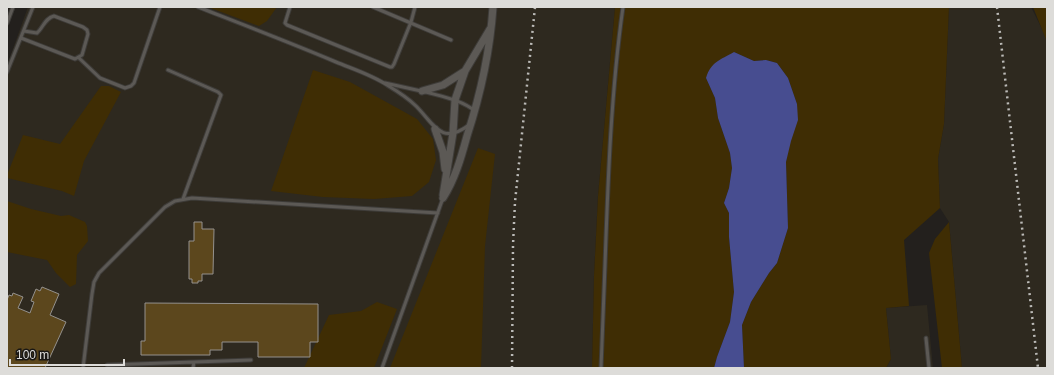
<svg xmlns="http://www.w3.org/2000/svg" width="1054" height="375" font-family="Arial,sans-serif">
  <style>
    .built { fill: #2e291f }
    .green { fill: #3f2d04 }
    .water { fill: #474d90 }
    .building { fill: #5c471d; stroke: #94918d }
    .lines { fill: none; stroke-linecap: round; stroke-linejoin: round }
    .service-casing { stroke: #3e3c39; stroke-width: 5 }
    .tertiary-casing { stroke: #3e3c39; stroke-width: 9 }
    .service { stroke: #5c5955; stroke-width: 3 }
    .tertiary { stroke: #5c5955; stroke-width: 7 }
    .rail { stroke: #bbbab7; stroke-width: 2.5; stroke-dasharray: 2 4; stroke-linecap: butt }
  </style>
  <rect width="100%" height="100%" fill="#23201d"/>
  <path class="built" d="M 28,7 L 615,7 L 598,196 L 594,276 L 592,368 L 7,368 L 7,65 Z
    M 949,7 L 1031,7 L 1042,29 L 1047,42 L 1047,368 L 962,368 L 949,222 L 940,208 L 938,159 L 944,124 Z
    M 927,305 L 933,368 L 886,368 L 891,359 L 886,308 Z"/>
  <path class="green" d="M 208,7 L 277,7 L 267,21 L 259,26 Z
    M 615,7 L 949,7 L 944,124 L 938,159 L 940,208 L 904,240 L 909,306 L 886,308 L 891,359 L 886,368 L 744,368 L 742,325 L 751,302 L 769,273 L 777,263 L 788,228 L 786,162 L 797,104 L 788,78 L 777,63 L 766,60 L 754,61 L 734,52 L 706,78 L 715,98 L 718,118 L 730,153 L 732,168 L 729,188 L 724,203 L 729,213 L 729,237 L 734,292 L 730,322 L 717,357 L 714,368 L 592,368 L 594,276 L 598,196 Z
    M 1033,7 L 1047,7 L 1047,42 Z
    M 313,70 L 350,82 L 417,119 L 433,139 L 436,160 L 429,182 L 412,196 L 374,199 L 323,197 L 271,191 Z
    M 101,86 L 109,86 L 121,92 L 84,161 L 74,196 L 62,191 L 7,178 L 7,175 L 23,135 L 60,144 Z
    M 478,148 L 495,154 L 485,246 L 481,368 L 390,368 Z
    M 7,201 L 31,209 L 61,216 L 69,215 L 85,222 L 87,226 L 88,241 L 77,255 L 76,284 L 70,287 L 56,273 L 47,260 L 7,252 Z
    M 949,222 L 962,368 L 942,368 L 929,253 L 935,239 Z
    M 377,302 L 397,309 L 374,368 L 304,368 L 329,315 L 361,311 Z"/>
  <path class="water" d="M 734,52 L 754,61 L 766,60 L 777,63 L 788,78 L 797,104 L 798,120 L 791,141 L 786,162 L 788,228 L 777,263 L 769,273 L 751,302 L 742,325 L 744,368 L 714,368 L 717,357 L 730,322 L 734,292 L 729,237 L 729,213 L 724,203 L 729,188 L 732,168 L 730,153 L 718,118 L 715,98 L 706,78 C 711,62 720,60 734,52 Z"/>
  <path class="building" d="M 194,222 L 202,222 L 202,229 L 214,229 L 213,274 L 202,274 L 202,281 L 198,281 L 198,283 L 192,283 L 192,279 L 189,279 L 189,241 L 194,241 Z
    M 42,287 L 59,294 L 50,315 L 66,322 L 45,368 L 7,368 L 7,300 L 9,295 L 12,296 L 13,293 L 23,297 L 18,308 L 30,313 L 34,302 L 31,301 L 36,289 L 40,291 Z
    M 145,303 L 318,304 L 318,342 L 310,342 L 310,357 L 258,357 L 258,342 L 222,342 L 222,350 L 210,350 L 210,355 L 141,355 L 141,341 L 145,341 Z"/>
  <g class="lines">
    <g class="service-casing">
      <path id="service" d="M 198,7 C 244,25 291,43 336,62 C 353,69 372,75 387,85 C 397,91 408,98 416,106 C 434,124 441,146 469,125
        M 290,7 L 285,23 L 287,25 L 390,67 L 392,67 L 394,64 L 411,22 L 415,7
        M 373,7 L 451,40
        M 7,23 L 13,7
        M 21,38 L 75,59 L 82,55 L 88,34 L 87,30 L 83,27 L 54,16 C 45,18 43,28 37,33 L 24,31
        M 79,58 L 100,78 L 125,88 L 131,86 L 134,83 L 160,7
        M 168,70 L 218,92 L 221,95 L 183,199
        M 7,72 L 33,7
        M 385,83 L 421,91
        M 426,92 C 444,97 461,100 475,111
        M 926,338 L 929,368
        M 107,365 L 194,362
        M 83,368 L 92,294 L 94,282 L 99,273 L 165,207 L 175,201 L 192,198 L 438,213
        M 193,368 L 194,362 L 251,360
        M 382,368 L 443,198
        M 601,368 C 602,334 604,299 605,265 C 608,179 611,92 623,7"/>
    </g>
    <g class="tertiary-casing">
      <path id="tertiary" d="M 422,91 L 443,85 L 465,71
        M 435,129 L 443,152 L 445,169
        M 443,195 L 453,133 L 455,100 L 465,71 L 490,29
        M 443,198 C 455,179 461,158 467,136 C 481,93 490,51 493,7"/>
    </g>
    <use href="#service" class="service"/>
    <use href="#tertiary" class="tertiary"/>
    <path class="rail" d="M 997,7 L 1038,368
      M 512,368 L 513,245 L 515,202 L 535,7"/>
  </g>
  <rect width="1054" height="375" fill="none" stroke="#dddcd9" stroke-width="16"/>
  <path d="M10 359v6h114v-6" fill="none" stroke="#dddcd9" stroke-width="2"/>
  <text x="16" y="359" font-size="12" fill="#dddcd9" stroke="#191714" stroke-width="3" paint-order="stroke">100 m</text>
</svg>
